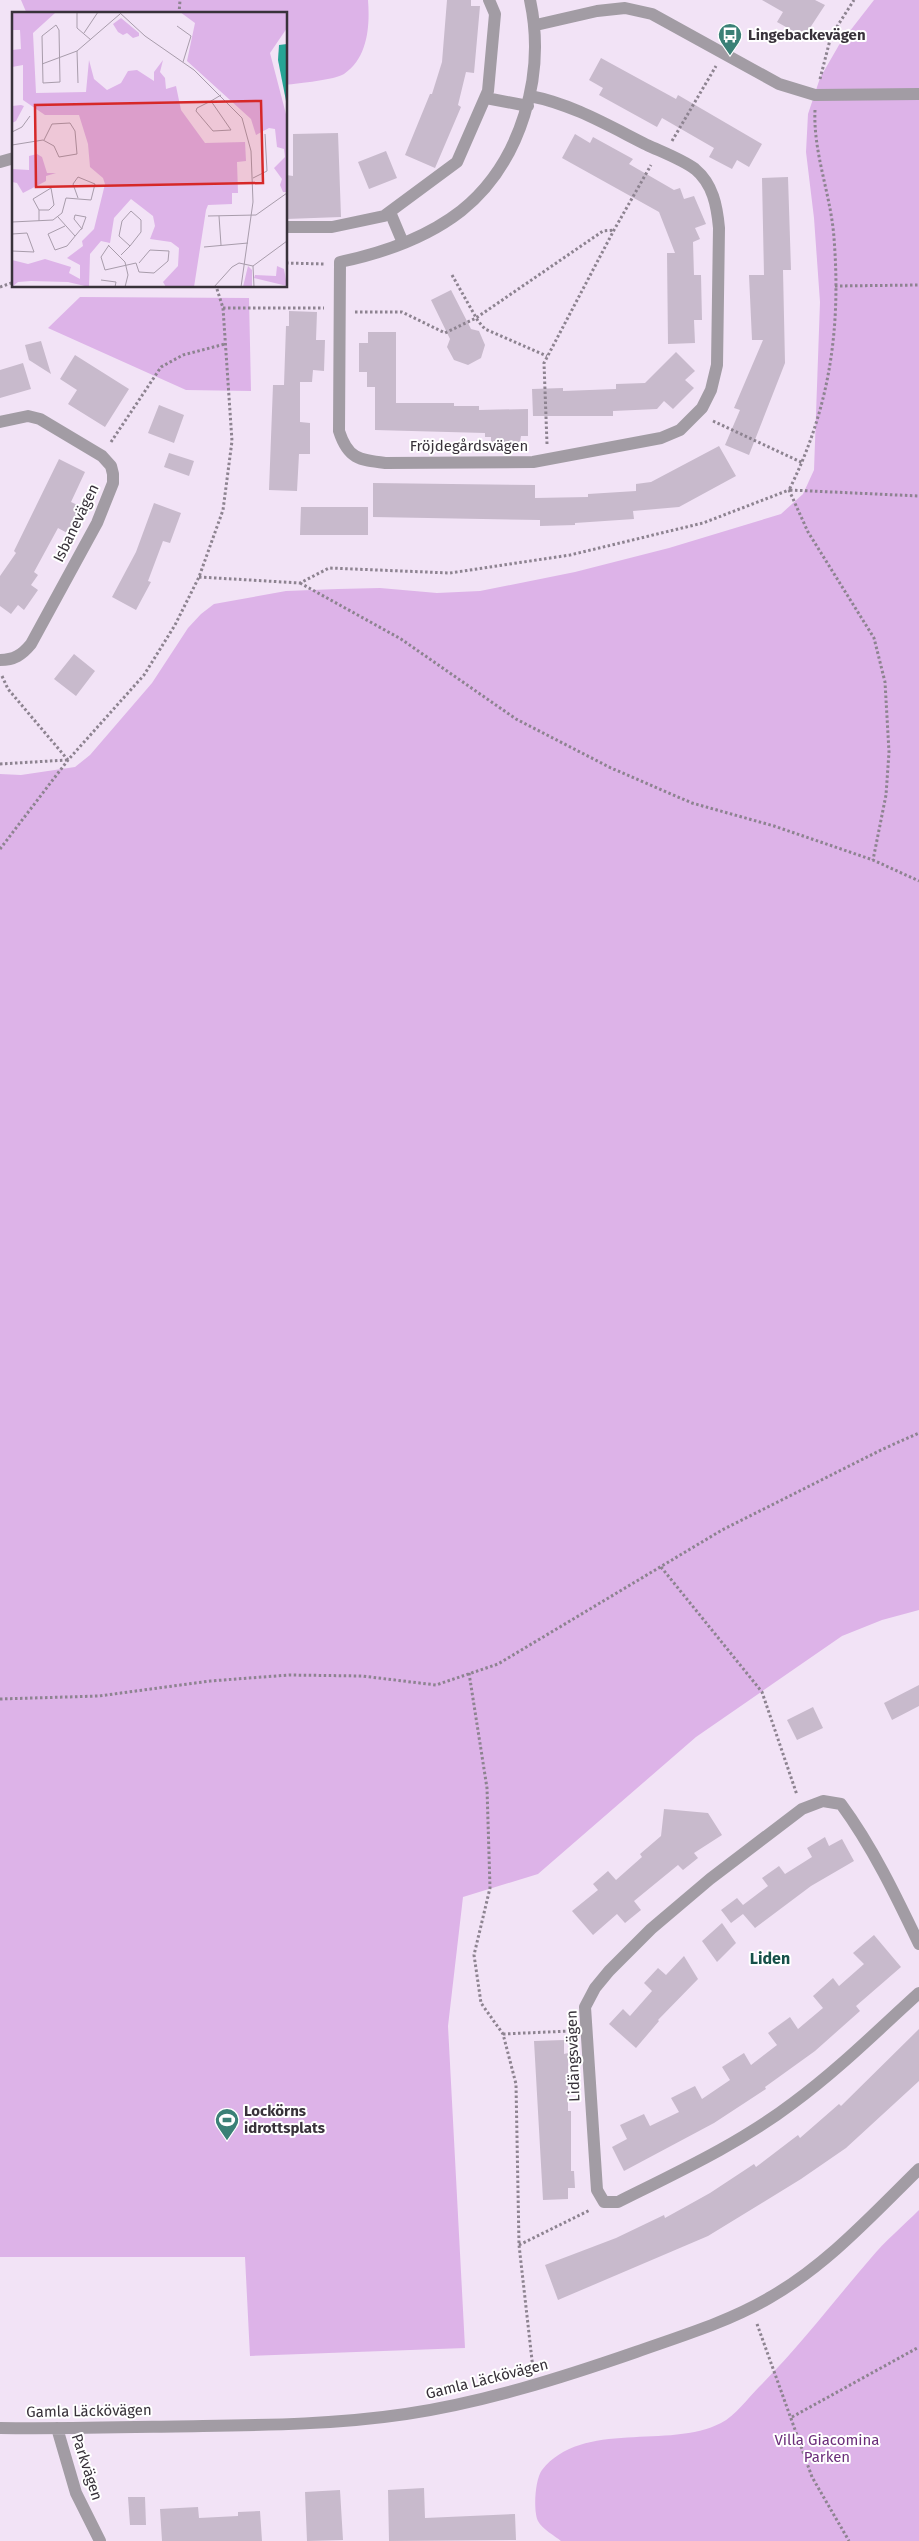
<svg xmlns="http://www.w3.org/2000/svg" width="919" height="2541" font-family="'Fira Sans',sans-serif">
  <style>
    .green { fill: #ddb3e8 }
    .building { fill: #c8bacc }
    .lines { fill: none; stroke-linecap: round; stroke-linejoin: round }
    .path { stroke: #8d8390; stroke-width: 3; stroke-dasharray: 2.5 2.5; stroke-linecap: butt }
    .minor { stroke: #a29ca4; stroke-width: 12 }
    .labels { text-anchor: middle; stroke-width: 4; stroke-linejoin: round; paint-order: stroke }
    .poi-label { font-size: 15px; font-weight: bold; fill: #38323a; stroke: #fff; text-anchor: start }
    .street-label { font-size: 15px; fill: #38323a; stroke: #fff }
    .park-label { font-size: 15px; fill: #6b2d7a; stroke: #fff }
    .neighbourhood-label { font-size: 16px; font-weight: bold; fill: #165049; stroke: #fff }
    .inset-road { fill: none; stroke: #a89cab; stroke-width: 1 }
    .view { fill: #d62828; fill-opacity: 0.15; stroke: #d62828; stroke-width: 2.5 }
    .inset-edge { fill: none; stroke: #38323a; stroke-width: 2.5 }
  </style>
  <rect width="100%" height="100%" fill="#f2e3f6"/>
  <path class="green" d="M 21,0 L 368,0 C 370,26 368,58 344,74 C 335,80 299,83 286,85 L 286,14 L 27,14 Z
    M 874,0 L 919,0 L 919,1610 L 882,1620 L 842,1636 L 696,1737 L 538,1874 L 463,1897 L 448,2026 L 465,2348 L 250,2356 L 245,2257 L 0,2257 L 0,774 L 21,775 L 75,767 L 90,755 L 152,683 L 188,628 L 201,614 L 214,604 L 286,591 L 338,589 L 380,588 L 437,593 L 480,591 L 575,572 L 669,548 L 781,514 L 803,494 L 814,470 L 820,302 L 814,218 L 806,152 L 808,114 L 820,78 L 839,45 Z
    M 80,297 L 249,298 L 251,391 L 186,390 L 48,328 Z
    M 919,2210 L 919,2541 L 561,2541 C 555,2536 542,2529 538,2521 C 533,2511 535,2479 542,2470 C 583,2419 669,2450 721,2423 C 735,2416 748,2398 759,2387 C 800,2346 833,2302 871,2258 C 885,2241 903,2226 919,2210 Z"/>
  <path class="building" d="M 447,0 L 471,0 L 471,6 L 480,6 L 474,73 L 466,72 L 458,105 L 461,107 L 435,168 L 405,155 L 430,94 L 432,94 L 442,62 Z
    M 762,0 L 815,0 L 825,5 L 804,37 L 777,22 L 783,12 Z
    M 601,58 L 676,99 L 678,95 L 762,144 L 749,167 L 737,160 L 732,169 L 709,157 L 714,148 L 662,118 L 657,127 L 599,95 L 603,88 L 589,80 Z
    M 338,133 L 341,217 L 286,219 L 286,175 L 293,176 L 293,134 Z
    M 575,134 L 590,143 L 593,137 L 633,159 L 629,164 L 674,190 L 680,188 L 684,199 L 694,196 L 706,224 L 695,228 L 700,239 L 693,242 L 694,275 L 701,275 L 702,320 L 694,320 L 695,343 L 668,344 L 667,253 L 675,253 L 659,212 L 562,158 Z
    M 386,151 L 397,178 L 369,189 L 358,162 Z
    M 788,177 L 791,270 L 783,270 L 785,363 L 749,455 L 725,445 L 740,410 L 734,408 L 763,340 L 752,340 L 749,275 L 764,275 L 762,178 Z
    M 451,290 L 471,329 L 479,331 L 485,345 L 481,358 L 468,365 L 454,360 L 447,347 L 450,339 L 431,300 Z
    M 289,311 L 317,312 L 316,340 L 325,340 L 324,371 L 313,370 L 312,382 L 300,382 L 300,422 L 310,423 L 310,454 L 299,454 L 297,491 L 269,490 L 273,385 L 284,385 L 286,326 L 289,326 Z
    M 368,332 L 396,332 L 396,403 L 454,403 L 454,406 L 479,406 L 479,410 L 528,409 L 528,436 L 521,436 L 520,442 L 491,442 L 491,437 L 485,437 L 485,433 L 375,430 L 375,387 L 367,387 L 367,372 L 359,372 L 359,343 L 368,343 Z
    M 41,341 L 51,374 L 29,360 L 25,345 Z
    M 676,352 L 695,371 L 685,380 L 694,388 L 673,409 L 664,401 L 657,409 L 613,411 L 613,416 L 533,416 L 532,389 L 563,388 L 563,391 L 616,389 L 616,384 L 645,383 Z
    M 75,355 L 129,389 L 105,427 L 68,404 L 77,390 L 60,379 Z
    M 23,363 L 31,389 L 0,398 L 0,370 Z
    M 159,405 L 184,415 L 174,443 L 148,433 Z
    M 719,446 L 736,476 L 679,507 L 633,511 L 634,519 L 575,523 L 575,525 L 540,526 L 540,520 L 373,517 L 373,483 L 535,485 L 535,498 L 588,497 L 588,494 L 636,491 L 636,484 L 651,482 Z
    M 169,453 L 194,461 L 189,476 L 164,467 Z
    M 59,459 L 85,472 L 71,502 L 82,507 L 69,534 L 58,528 L 34,572 L 38,575 L 31,585 L 38,590 L 24,610 L 18,605 L 11,614 L 0,606 L 0,576 L 16,553 L 14,551 Z
    M 154,503 L 181,513 L 170,543 L 163,541 L 148,581 L 151,582 L 136,610 L 112,597 L 136,552 Z
    M 301,507 L 368,507 L 368,535 L 300,535 Z
    M 74,654 L 95,671 L 76,696 L 54,679 Z
    M 919,1685 L 919,1706 L 892,1720 L 884,1703 Z
    M 813,1707 L 823,1728 L 797,1740 L 787,1720 Z
    M 664,1809 L 708,1813 L 722,1835 L 694,1853 L 698,1858 L 683,1870 L 678,1865 L 634,1901 L 641,1910 L 625,1923 L 617,1914 L 593,1935 L 572,1911 L 598,1890 L 593,1884 L 608,1871 L 616,1880 L 642,1857 L 640,1854 L 661,1836 Z
    M 825,1837 L 829,1846 L 842,1839 L 854,1861 L 811,1886 L 755,1928 L 743,1914 L 731,1923 L 721,1910 L 737,1898 L 743,1905 L 768,1886 L 762,1878 L 779,1866 L 785,1874 L 812,1857 L 807,1848 Z
    M 722,1923 L 736,1943 L 717,1962 L 702,1941 Z
    M 874,1935 L 901,1967 L 856,2006 L 860,2011 L 815,2051 L 765,2087 L 766,2089 L 714,2123 L 624,2171 L 612,2147 L 627,2139 L 620,2125 L 644,2114 L 650,2126 L 679,2112 L 671,2098 L 695,2086 L 702,2099 L 730,2080 L 722,2067 L 744,2053 L 751,2065 L 777,2045 L 768,2033 L 790,2017 L 798,2029 L 823,2008 L 813,1996 L 833,1978 L 839,1986 L 864,1964 L 853,1953 Z
    M 684,1956 L 698,1979 L 658,2020 L 659,2021 L 636,2048 L 609,2024 L 623,2009 L 630,2016 L 652,1991 L 644,1983 L 658,1968 L 666,1975 Z
    M 919,2029 L 919,2081 L 846,2148 L 801,2179 L 708,2236 L 558,2300 L 545,2265 L 616,2238 L 664,2215 L 665,2218 L 710,2193 L 754,2164 L 756,2167 L 798,2135 L 800,2138 L 839,2104 L 841,2106 Z
    M 564,2040 L 564,2054 L 568,2053 L 568,2111 L 571,2111 L 571,2171 L 574,2171 L 575,2188 L 568,2188 L 568,2199 L 543,2200 L 534,2041 Z
    M 424,2488 L 425,2518 L 515,2514 L 516,2540 L 389,2541 L 388,2490 Z
    M 340,2490 L 343,2540 L 307,2541 L 305,2492 Z
    M 128,2497 L 145,2497 L 146,2525 L 130,2525 Z
    M 198,2507 L 199,2518 L 238,2516 L 238,2512 L 260,2511 L 262,2541 L 162,2541 L 160,2509 Z"/>
  <g class="lines">
    <path class="path" d="M 179,14 L 180,0
      M 820,79 L 831,36 L 854,0
      M 815,110 C 813,153 831,195 834,238 C 841,328 830,408 789,490 L 919,496
      M 672,141 L 716,66
      M 286,263 L 324,264
      M 452,275 L 478,321 L 485,329 L 547,356
      M 835,286 L 919,285
      M 0,287 L 14,282
      M 223,308 L 324,308
      M 355,312 L 402,312 L 445,333 L 476,318 L 603,231 L 614,230
      M 713,421 L 803,463
      M 111,442 L 161,367 L 183,355 L 225,344
      M 547,444 L 544,363 L 614,230 L 651,165
      M 199,577 L 300,583 L 329,568 L 450,573 L 570,555 L 703,523 L 789,490 L 808,532 L 874,638 L 885,682 L 889,752 L 886,795 L 873,860
      M 300,583 L 401,639 L 516,719 L 611,768 L 692,803 L 774,826 L 873,860 L 919,881
      M 2,676 L 8,689 L 68,760
      M 0,764 L 67,760
      M 0,849 L 68,760 L 144,675 L 175,625 L 199,577 L 223,510 L 232,441 L 223,308 L 216,286
      M 661,1567 L 762,1692 L 797,1795
      M 469,1673 L 487,1788 L 490,1888 L 474,1955 L 481,2003 L 503,2034 L 516,2084 L 519,2245 L 533,2369
      M 0,1699 L 99,1696 L 210,1681 L 289,1675 L 362,1676 L 436,1685 L 498,1664 L 722,1530 L 883,1449 L 919,1433
      M 503,2034 L 570,2031
      M 519,2245 L 590,2210
      M 757,2324 L 812,2477 L 849,2541
      M 792,2417 L 919,2347"/>
    <path class="minor" d="M 536,25 L 597,11 L 625,8 L 652,14 L 779,84 L 815,95 L 919,94
      M 530,96 C 572,104 609,126 647,145 C 662,152 681,159 695,169 C 713,184 717,206 719,228 L 717,365 L 711,390 L 702,408 L 680,430 L 661,438 L 533,462 L 386,463 C 359,460 348,459 339,431 L 340,262 C 383,253 425,239 461,211 C 522,162 546,74 530,0
      M 486,98 L 528,106
      M 0,162 L 14,158
      M 390,212 L 403,243
      M 286,227 L 332,227 L 384,216 L 457,162 L 488,91 L 495,14 L 489,0
      M 0,422 L 28,416 L 40,419 L 102,456 L 111,466 L 113,474 L 113,483 L 97,523 L 31,644 C 22,655 14,660 0,660
      M 919,1944 C 896,1896 872,1846 841,1804 L 823,1801 L 802,1809 L 710,1879 L 651,1929 L 609,1971 L 595,1988 L 585,2007 L 597,2190 L 604,2202 L 618,2202 C 678,2172 739,2144 793,2103 C 838,2070 878,2030 919,1993
      M 0,2428 C 68,2429 136,2427 203,2426 C 271,2425 339,2424 406,2414 C 485,2402 561,2378 636,2352 C 681,2336 728,2322 769,2298 C 827,2265 872,2215 919,2169
      M 57,2428 L 76,2493 L 100,2541"/>
  </g>
  <defs>
    <g id="bus-pin" transform="scale(1.25)"><path d="M0 17L-7.5 6A9.5 9.5 0 1 1 7.5 6Z" fill="#3a8076" stroke="#fff"/><path d="M-5-6H5V4H4V6H2V4H-2V6H-4V4H-5ZM-3.5-4V0h7V-4ZM-3.5 1.2v1.5H-2V1.2ZM2 1.2v1.5H3.5V1.2Z" fill="#fff"/></g>
    <g id="stadium-pin" transform="scale(1.25)"><path d="M0 17L-7.5 6A9.5 9.5 0 1 1 7.5 6Z" fill="#3a8076" stroke="#fff"/><path d="M0-5a6.5 5 0 1 0 0 10a6.5 5 0 1 0 0-10ZM-3.5-1.8h7v3.6h-7Z" fill="#fff"/></g>
  </defs>
  <g fill-rule="evenodd">
    <use href="#bus-pin" x="730" y="35"/>
    <use href="#stadium-pin" x="227" y="2120"/>
  </g>
  <g class="labels">
    <g class="poi-label">
      <text x="748" y="40">Lingebackevägen</text>
      <text x="244" y="2116">Lockörns<tspan x="244" dy="17">idrottsplats</tspan></text>
    </g>
    <g class="street-label">
      <text x="469" y="451">Fröjdegårdsvägen</text>
      <text transform="translate(76 523) rotate(-64)" y="5">Isbanevägen</text>
      <text transform="translate(573 2056) rotate(-92)" y="5">Lidängsvägen</text>
      <text transform="translate(487 2379) rotate(-14)" y="5">Gamla Läckövägen</text>
      <text transform="translate(89 2411) rotate(-1)" y="5">Gamla Läckövägen</text>
      <text transform="translate(87 2467) rotate(72)" y="5">Parkvägen</text>
    </g>
    <g class="park-label">
      <text x="827" y="2445">Villa Giacomina<tspan x="827" dy="17">Parken</tspan></text>
    </g>
    <g class="neighbourhood-label">
      <text x="770" y="1964">Liden</text>
    </g>
  </g>
  <g transform="translate(12 12)">
    <rect width="275" height="275" fill="#f2e3f6"/>
    <path d="M 0,0 L 43,1 L 21,21 L 24,81 L 74,80 L 77,48 L 82,67 L 95,78 L 109,71 L 116,59 L 125,58 L 142,69 L 142,60 L 151,48 L 148,60 L 153,66 L 154,77 L 164,74 L 169,98 L 193,131 L 233,130 L 234,149 L 225,150 L 226,181 L 220,181 L 220,192 L 196,193 L 194,198 L 182,275 L 154,275 L 151,270 L 166,254 L 167,236 L 159,230 L 138,227 L 143,214 L 141,204 L 119,187 L 102,206 L 98,231 L 89,229 L 78,242 L 77,275 L 56,270 L 19,269 L 6,270 L 0,275 L 0,248 L 16,252 L 33,247 L 59,255 L 57,261 L 68,267 L 68,253 L 55,246 L 71,234 L 70,229 L 82,217 L 93,172 L 91,166 L 78,155 L 76,132 L 67,103 L 33,103 L 11,88 L 11,53 L 0,55 L 0,38 L 9,37 L 8,18 L 0,18 ZM 168,0 L 275,0 L 275,16 L 258,41 L 275,106 L 275,180 L 271,180 L 268,173 L 270,167 L 262,156 L 273,145 L 272,137 L 265,135 L 263,117 L 257,116 L 244,123 L 239,107 L 175,49 L 183,11 ZM 109,6 L 127,21 L 127,24 L 121,26 L 115,21 L 111,23 L 106,20 L 101,12 ZM 9,93 L 12,94 L 4,109 L 0,111 L 0,94 ZM 25,142 L 30,145 L 35,161 L 44,161 L 34,164 L 34,169 L 11,181 L 5,171 L 0,170 L 0,157 L 17,158 L 17,144 ZM 236,254 L 240,258 L 240,275 L 231,275 ZM 265,254 L 272,257 L 275,274 L 242,266 L 243,263 L 264,264 Z" fill="#ddb3e8"/>
    <path d="M 275,32 L 275,94 L 266,48 L 267,33 Z" fill="#27a495"/>
    <path class="inset-road" d="M 65,0 L 65,16 L 79,28M 107,0 L 133,24 L 182,58 L 230,106 L 239,139 L 241,190 L 229,275M 44,13 L 47,18 L 48,70 L 31,71 L 30,24 ZM 165,14 L 179,24 L 171,50M 72,21 L 86,0M 65,39 L 66,71M 30,52 L 65,39 L 108,2M 199,89 L 219,118 L 201,119 L 184,99 L 185,96 L 199,89 L 209,83M 0,120 L 10,115 L 18,104M 0,133 L 31,128 L 42,134 L 47,145 L 65,142 L 63,119 L 58,111 L 40,112 L 32,128M 241,166 L 255,159 L 253,122M 196,204 L 244,203 L 275,181M 207,204 L 209,233M 46,205 L 63,224M 27,209 L 27,198 L 21,187 L 39,176 L 42,193 L 37,198 L 27,198M 0,210 L 41,208 L 50,201 L 54,186 L 79,188 L 83,172 L 66,165 L 61,172 L 66,186M 53,214 L 36,222 L 43,238 L 55,234 L 64,223 L 69,217 L 70,217 L 70,216 L 74,205 L 63,203 L 62,207 L 70,217M 0,222 L 15,221 L 22,240 L 0,239M 96,233 L 113,250 L 116,263 L 113,275M 97,233 L 89,245 L 93,258 L 124,251 L 127,260 L 142,261 L 156,249 L 157,239 L 138,238 L 127,251M 192,235 L 236,231M 109,243 L 118,234 L 129,220 L 129,208 L 119,199 L 110,209 L 107,224 L 118,234M 241,254 L 242,275M 89,268 L 104,270 L 103,275M 202,275 L 220,255 L 227,251 L 241,254 L 275,229"/>
    <path class="view" d="M 249,89 L 251,171 L 24,175 L 23,93 Z"/>
    <rect width="275" height="275" class="inset-edge"/>
  </g>
</svg>
